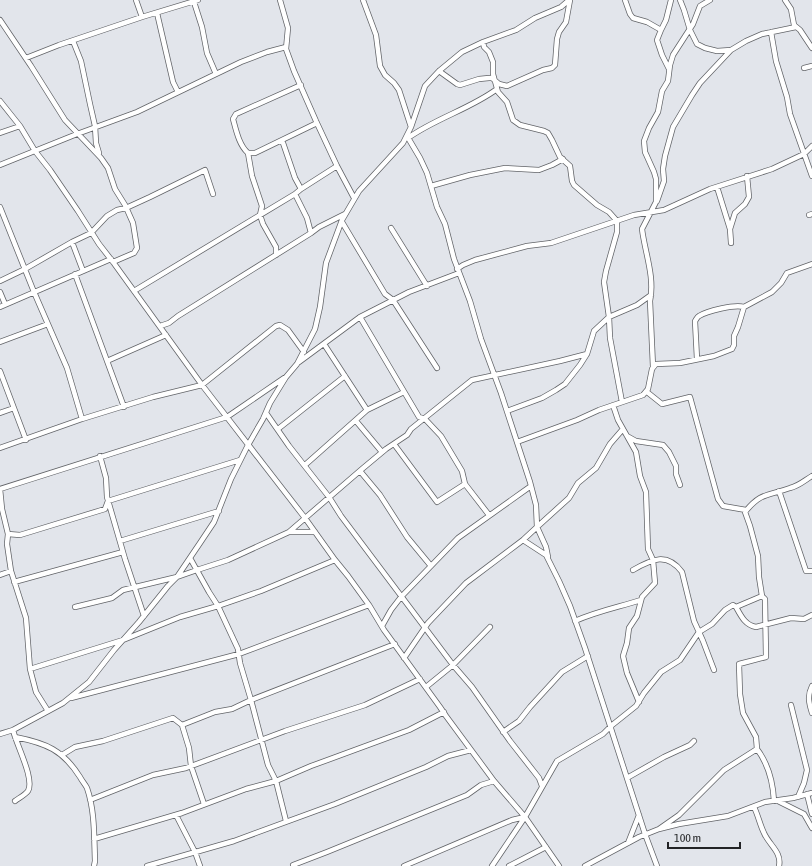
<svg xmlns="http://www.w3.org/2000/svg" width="812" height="866" font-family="'Asap Condensed',sans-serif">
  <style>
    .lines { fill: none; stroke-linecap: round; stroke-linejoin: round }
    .street-casing { stroke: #626468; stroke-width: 6 }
    .street { stroke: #fff; stroke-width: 4.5 }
  </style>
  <rect width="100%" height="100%" fill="#e2e5eb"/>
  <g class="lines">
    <g class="street-casing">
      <path id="street" d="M 136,0 L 142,17
        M 280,0 L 288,28 L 286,49 L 294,71 L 316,121 L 337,166 L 354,198
        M 363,0 L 376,35 L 380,66 L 385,75 L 394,83 L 399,90 L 411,127
        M 625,0 L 630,14 L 633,18 L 647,22 L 661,30
        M 680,0 L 684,10 L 690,30 L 697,44 L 705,48 L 717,51 L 731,50 L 746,41 L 762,34 L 796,27
        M 785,0 L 791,9 L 794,25 L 800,30 L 812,48
        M 194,2 L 202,27 L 207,53 L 216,74
        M 157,13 L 173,82 L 178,92
        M 0,20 L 31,66 L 65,120 L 101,158 L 108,168 L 115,189 L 125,205 L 133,223 L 137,248 L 134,253 L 113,262
        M 771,32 L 776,61 L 787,97 L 790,114 L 812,176
        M 73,41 L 81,61 L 90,104 L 95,126 L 96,143 L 99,153
        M 483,42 L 484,47 L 489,52 L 493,62 L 493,74 L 498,92 L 507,102 L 513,120 L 520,125 L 544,131 L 548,133 L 552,140 L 560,157 L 570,166 L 572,181 L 574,185 L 597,205 L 609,212 L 617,221 L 617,232 L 606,271 L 604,282 L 609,317 L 610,338 L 622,402
        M 26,58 L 59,45 L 142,17 L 198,0
        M 804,68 L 812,66
        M 669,69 L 662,55 L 657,40 L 661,30 L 666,20 L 671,0
        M 439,71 L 457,84 L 460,85 L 479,79 L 489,78 L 492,78 L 499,84 L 507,86 L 543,70 L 552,68 L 555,65 L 557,39 L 559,32 L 566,22 L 570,0
        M 301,85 L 236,114 L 233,119 C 236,130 239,145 248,153 L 255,153 L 317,123
        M 0,101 L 20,126 L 35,151 L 50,170 L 78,211 L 99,244 L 113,262 L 202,385 L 305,518 L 335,560 L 348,576 L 369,605 L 384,630 L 440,707 L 446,716 L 494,781 L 525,817 L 559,866
        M 0,133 L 20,126
        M 408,138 C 436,118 470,109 497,89
        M 282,140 L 295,178 L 301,189 L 295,194 L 307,218 L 311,233 L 319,227 L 345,214
        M 248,153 L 252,176 L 262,206 L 260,215 L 263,224 L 276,247 L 276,255
        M 0,165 L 77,134 L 137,112 L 241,62 L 267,52 L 286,47
        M 431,186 L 470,175 L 505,168 L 539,170 L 552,165 L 563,159
        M 717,187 L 730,229 L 731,243
        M 301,189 L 337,166
        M 657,201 L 664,181 L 663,169 L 665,156 L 673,127 L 692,95 L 700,83 L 731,50
        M 0,207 L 34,292 L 67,368 L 82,419
        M 809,215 L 812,214
        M 342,222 L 385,294 L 393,300 L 437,368
        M 391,228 L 427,286
        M 730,229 L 735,213 L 745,204 L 749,197 L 747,176
        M 72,242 L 83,271
        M 457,269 L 463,265 L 475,260 L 527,246 L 551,243 L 634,215 L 664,210 L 710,189 L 772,169 L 804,154 L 812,146
        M 75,274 L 124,407
        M 0,281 L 25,269 L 72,242 L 91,233 L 107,216 L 117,210 L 126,208 L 150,197 L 205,170 L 213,194
        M 134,291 L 295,194
        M 0,292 L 5,304
        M 0,307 L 111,259
        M 360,317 L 419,417 L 425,419 L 441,436 L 462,471 L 465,484 L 489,515
        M 160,326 L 169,323 L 178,316 L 311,233
        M 0,342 L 48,324
        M 324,344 L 367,410
        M 697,359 L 695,321 C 696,320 697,317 699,316 C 707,311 735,304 744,307
        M 107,361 L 166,335
        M 299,362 L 360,317 L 409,292 L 459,273
        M 653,367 L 650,301 C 655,277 645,253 642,229 L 656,202 L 656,179 L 654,172 L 645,152 L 644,141 L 649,128 L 658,112 L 662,91 L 668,81 L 670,65 L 673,55 L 693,24 L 700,6 L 710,0
        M 0,371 L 26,440
        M 647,392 L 662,404 L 690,397 L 718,499 L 723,506 L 746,510
        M 613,405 L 618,420 L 636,452 L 640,476 L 646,492 L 648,549 L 653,560 L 655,583 L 642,597 L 637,616 L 629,628 L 627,643 L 623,656 L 627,673 L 639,702
        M 507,411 L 542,398 L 556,390 L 565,384 L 580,365 L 587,354 L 594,331 L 609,317 L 637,305 L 651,295
        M 0,413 L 14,408
        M 266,413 L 289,446 L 329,497 L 341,516 L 453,665 L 472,687 L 510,741 L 539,778 L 542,786
        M 356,421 L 382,452
        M 278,429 L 345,376
        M 627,436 L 636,441 L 663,445 L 669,452 L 676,466 L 676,474 L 680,485
        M 517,442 L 577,420 L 599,410 L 643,395 L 648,389 L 652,369 L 656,364 L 680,363 L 714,356 L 732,349 L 734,345 L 734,336 L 738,327 L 744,307 L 772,292 L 781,283 L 787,273 L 812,264
        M 394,444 L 437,502 L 465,484
        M 0,448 L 82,419 L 153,397 L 202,385 L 276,326 L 280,325 L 288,330 L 304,352
        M 100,456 L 106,478 L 107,497 L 125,559 L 144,616
        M 305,465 L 367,410 L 404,392
        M 360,471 L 380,495 L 407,537 L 431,566
        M 0,489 L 227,417 L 284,378
        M 0,489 L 2,509 L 8,534 L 7,544 L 11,571
        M 779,491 L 806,571 L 812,571
        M 289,532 L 315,532
        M 8,534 L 20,535 L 105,509 L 108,501 L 240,460
        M 523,540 L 546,555 L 559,581 L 570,606 L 585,648 L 645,834 L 657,866
        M 120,541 L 219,511
        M 548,557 L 546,547 L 537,527 L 569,498 L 578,483 L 596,468 L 610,444 L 623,429
        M 190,558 L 209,592 L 218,606 L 238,649 L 240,663 L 251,700 L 268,765 L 276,781 L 286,821
        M 633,570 C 652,559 667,552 682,572 L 694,621 L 703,641 L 714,670
        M 0,575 L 11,571 L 26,618 L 30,669 L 36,692 L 48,711
        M 14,582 L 123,552
        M 75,607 L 112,598 L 123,590 L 177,577 L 197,570 L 228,560 L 289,532 L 362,469 L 386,449 L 407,435 L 411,429 L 472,380 L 560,361 L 587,354
        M 736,607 C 741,616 745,625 756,627 L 791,618 L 804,619 L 812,615
        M 575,621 C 597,611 619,607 641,600
        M 382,626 L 391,610 L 401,597 L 458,538 L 531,486
        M 404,658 L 428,623 L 466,583 L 523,540 L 537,527 L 536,505 L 530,482 L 501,393 L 481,339 L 470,301 L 454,259 L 445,224 L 437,207 L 427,173 L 420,158 L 407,136
        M 30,669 L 123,640 L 180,617 L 218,606 L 261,591 L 335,560
        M 812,686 C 807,696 809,703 812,713
        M 426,687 L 453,665 L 490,627
        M 71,698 L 239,654 L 369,605
        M 791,705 L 807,770 L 804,783 L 798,797
        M 182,725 L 189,748 L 191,766 L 204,804
        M 13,730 C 16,744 35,779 28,791 C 25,795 19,798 15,801
        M 503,732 L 519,721 L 530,707 L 562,672 L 588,656
        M 0,734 L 13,730 L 63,703 L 89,682 L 114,650 L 139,622 L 168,586 L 177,577 L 200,543 L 214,522 L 231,479 L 248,445 L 263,419 L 270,403 L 286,377 L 297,364 L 315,329 L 320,307 L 326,263 L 342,220 L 359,191 L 403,143 L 411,127 L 425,86 L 439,71 L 462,52 L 483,42 L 516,30 L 535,18 L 561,7 L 569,0
        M 15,737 C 46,743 63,750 80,777 C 82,781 85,784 87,788 C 95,811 94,837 95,861 L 94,866
        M 757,749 C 769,765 773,782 774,801
        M 62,755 L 75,747 L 103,741 L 173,718 L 182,725 L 215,712 L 232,709 L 251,700 L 395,644
        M 627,778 L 664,757 L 690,745 L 694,741
        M 807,794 L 812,814
        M 90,800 L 153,775 L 186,768 L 285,731 L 365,705 L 420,679
        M 778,801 L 804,814 L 812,828
        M 754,807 C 758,815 760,825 764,833 C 769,845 782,852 779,866
        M 176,815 L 195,852 L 200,866
        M 659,829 L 679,815 L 724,770 L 757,749 L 756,737 L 743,713 L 740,694 L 739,664 L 766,657 L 765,599 L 762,596 L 759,577 L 758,556 L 750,526 L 745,512 C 761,492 768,496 790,488 C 799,486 805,480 812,476
        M 94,839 L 182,813 L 246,789 L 276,781 L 311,766 L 409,730 L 444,712
        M 628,843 L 639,815
        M 293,865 L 327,852 L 467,795 L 481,785 L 494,781
        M 147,866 L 234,841 L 335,804 L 426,767 L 448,756 L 471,750
        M 404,866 L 512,820 L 525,817
        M 492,866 L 525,817 L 557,761 L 603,734 L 611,726 L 636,706 L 644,693 L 661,672 L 680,660 L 699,632 L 712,624 L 725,610 L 733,605 L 736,607 L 762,596
        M 509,866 L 546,847
        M 585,866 L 639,837 L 659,829 L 679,824 L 728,816 L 765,802 L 793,798 L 812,793"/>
    </g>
    <use href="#street" class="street"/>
  </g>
  <path d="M668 842v6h72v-6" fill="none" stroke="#222325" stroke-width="2"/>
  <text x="674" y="842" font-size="12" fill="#222325" stroke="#e2e5eb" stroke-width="3" paint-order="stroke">100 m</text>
</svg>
